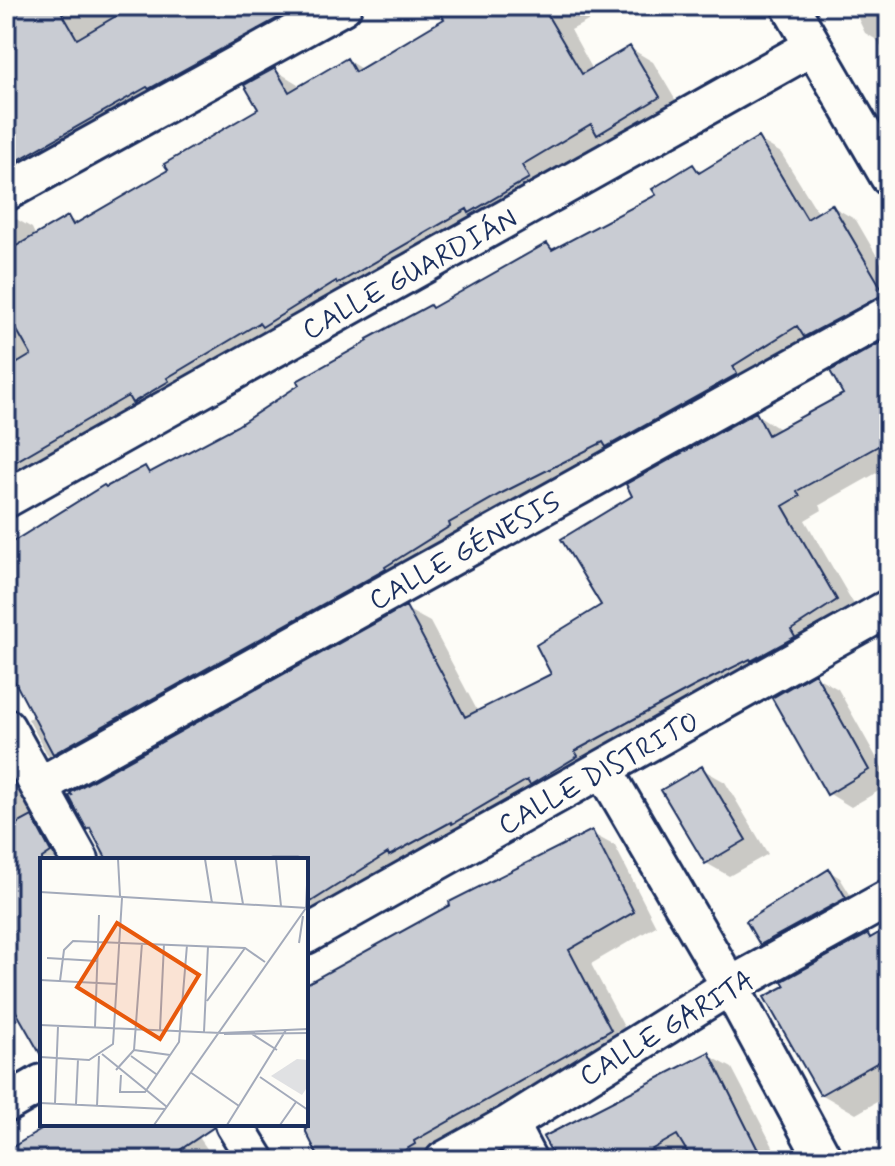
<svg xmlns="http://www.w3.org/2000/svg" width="895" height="1166" font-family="Mynerve,sans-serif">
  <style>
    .shadow { fill: #0003 }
    .building { fill: #c9ccd3; stroke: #1b2f5e; stroke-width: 2 }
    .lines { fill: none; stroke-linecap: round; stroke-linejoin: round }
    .street-casing { stroke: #1b2f5e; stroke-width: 42 }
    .street { stroke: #fdfcf7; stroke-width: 36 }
    .labels { text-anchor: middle; stroke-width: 6; stroke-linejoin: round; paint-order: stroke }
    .street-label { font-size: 28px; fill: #1b2f5e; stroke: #fdfcf7 }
    .inset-road { fill: none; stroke: #a3aaba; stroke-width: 2 }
    .view { fill: #e8590c; fill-opacity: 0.15; stroke: #e8590c; stroke-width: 4 }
    .inset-edge { fill: none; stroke: #1b2f5e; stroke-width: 4 }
  </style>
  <rect width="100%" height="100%" fill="#fdfcf7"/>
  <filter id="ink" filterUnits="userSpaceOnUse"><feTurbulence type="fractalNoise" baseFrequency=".0125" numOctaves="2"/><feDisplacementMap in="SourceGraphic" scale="16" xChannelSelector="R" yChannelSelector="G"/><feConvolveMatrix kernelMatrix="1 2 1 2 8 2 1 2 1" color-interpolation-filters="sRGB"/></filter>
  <g filter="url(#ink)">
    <path class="shadow" d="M 6,6 L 346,6 L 8,207 L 11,216 L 32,228 L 36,237 L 68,218 L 78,224 L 170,171 L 260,110 L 275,70 L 298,84 L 300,88 L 347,60 L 363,70 L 447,20 L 452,6 L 616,6 L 571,30 L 593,70 L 630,48 L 653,62 L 682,111 L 6,485 Z
      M 852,6 L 889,6 L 889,61 L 877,40 L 865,33 Z
      M 758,139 L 781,153 L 819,214 L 832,206 L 856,220 L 889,277 L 889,318 L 72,770 L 48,756 L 28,719 L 35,715 L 6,661 L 6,542 L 11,545 L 145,468 L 154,473 L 238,428 L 433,310 L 547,245 L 556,250 L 659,196 L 693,166 L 703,172 Z
      M 889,339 L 889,488 L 880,471 L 820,505 L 822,510 L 805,520 L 859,613 L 306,926 L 306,860 L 103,860 L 100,849 L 70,795 L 406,609 L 430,622 L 478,712 L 554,675 L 604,606 L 635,497 L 756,414 L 781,430 L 845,395 Z
      M 815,676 L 838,689 L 889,780 L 889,785 L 851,807 L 828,793 Z
      M 6,751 L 71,860 L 42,860 L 42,1045 L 6,970 Z
      M 702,769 L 725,782 L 768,854 L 729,876 L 706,863 Z
      M 591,833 L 615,846 L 656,926 L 591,964 L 633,1044 L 434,1160 L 322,1160 L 304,1124 L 306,1124 L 306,988 Z
      M 829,871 L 840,878 L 856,904 L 773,950 L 762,944 Z
      M 889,929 L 889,1095 L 856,1114 L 821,1094 L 868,936 L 872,939 Z
      M 708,1055 L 732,1068 L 780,1160 L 558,1160 Z
      M 58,1124 L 190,1124 L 212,1156 L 206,1160 L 6,1160 L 6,1153 Z
      M 889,1153 L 889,1160 L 877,1160 Z"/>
    <path class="building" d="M 6,6 L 58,6 L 77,39 L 133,6 L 300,6 L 149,89 L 147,87 L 6,167 Z
      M 436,6 L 542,6 L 582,74 L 630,46 L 660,97 L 597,135 L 591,124 L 522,165 L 529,178 L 469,213 L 467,209 L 337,284 L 336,281 L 262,327 L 259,323 L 167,378 L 169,381 L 132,403 L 128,396 L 6,467 L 6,370 L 31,355 L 6,311 L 6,252 L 68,216 L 73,225 L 168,170 L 164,164 L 258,109 L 244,85 L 275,68 L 289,92 L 347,58 L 355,72 L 444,19 Z
      M 758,137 L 807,219 L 832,204 L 885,294 L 804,337 L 797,326 L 733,366 L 737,374 L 606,447 L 603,442 L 500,494 L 449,523 L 450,526 L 385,567 L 386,569 L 53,754 L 6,665 L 6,546 L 104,485 L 106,487 L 145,466 L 149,473 L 237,426 L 299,385 L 297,381 L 368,341 L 367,339 L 430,305 L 432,308 L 547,243 L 552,250 L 656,195 L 652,189 L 693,164 L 699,173 Z
      M 889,338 L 889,440 L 797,491 L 800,496 L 783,506 L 837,600 L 791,630 L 795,637 L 751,661 L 750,659 L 695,686 L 575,751 L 578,756 L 530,785 L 527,780 L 452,824 L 451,822 L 389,856 L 388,853 L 306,905 L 306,860 L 107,860 L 90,828 L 87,830 L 69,796 L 72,795 L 70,793 L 406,606 L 465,717 L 551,674 L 536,645 L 601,605 L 561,539 L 632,496 L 626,484 L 756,412 L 768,435 L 843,394 L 830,371 Z
      M 815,673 L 869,770 L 827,795 L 772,698 Z
      M 702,766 L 746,840 L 705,864 L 661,790 Z
      M 32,816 L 51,852 L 42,858 L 42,1057 L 6,994 L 6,830 Z
      M 592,830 L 634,912 L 569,950 L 611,1030 L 414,1141 L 415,1144 L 388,1160 L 320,1160 L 306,1132 L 306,984 L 450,905 L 449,902 Z
      M 829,869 L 846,898 L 760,945 L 746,921 Z
      M 889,927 L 889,1056 L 820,1095 L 764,997 L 785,986 L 782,981 L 868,934 L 870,938 Z
      M 709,1052 L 763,1160 L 692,1160 L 677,1135 L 633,1160 L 556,1160 L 543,1137 Z
      M 51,1124 L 213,1124 L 214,1127 L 165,1160 L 6,1160 L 6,1151 Z"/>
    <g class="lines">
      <g class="street-casing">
        <path id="street" d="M 790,6 L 889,177
          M 6,192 L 343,6
          M 6,499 L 812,47
          M 6,727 L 80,860
          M 604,770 L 730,986 L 824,1160
          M 39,786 L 889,314
          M 306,935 L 889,608
          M 6,1104 L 42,1083
          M 234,1124 L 256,1160
          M 509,1124 L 528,1160
          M 444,1160 L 509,1124 L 730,986 L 889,898"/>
      </g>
      <use href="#street" class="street"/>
    </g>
  </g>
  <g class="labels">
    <g class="street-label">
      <text transform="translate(409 273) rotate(-29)" y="10">CALLE GUARDIÁN</text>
      <text transform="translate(464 550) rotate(-29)" y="10">CALLE GÉNESIS</text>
      <text transform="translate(598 772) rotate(-29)" y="10">CALLE DISTRITO</text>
      <text transform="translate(666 1027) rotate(-31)" y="10">CALLE GARITA</text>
    </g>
  </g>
  <g transform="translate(40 858)">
    <rect width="268" height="268" fill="#fdfcf7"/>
    <path d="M 257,201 L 268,202 L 268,228 L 262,237 L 231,218 Z" fill="#e0e1e3"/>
    <path class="inset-road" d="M 78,1 L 80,38M 165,1 L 172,45M 195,1 L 203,46M 236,1 L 241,48M 0,34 L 268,50M 266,50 L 268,4M 259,85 L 263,58M 7,100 L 57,103M 0,122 L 77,126M 20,123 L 24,92 L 33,83 L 205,90 L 225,104M 167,143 L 205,90M 0,167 L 181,175 L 268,171M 55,169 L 59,57M 120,172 L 124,86M 164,174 L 168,88M 184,176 L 268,175M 212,176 L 237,192M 94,192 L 130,197M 62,196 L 127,249M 91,198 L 116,216M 0,199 L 49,202 L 73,186 L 82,40M 76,212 L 94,192 L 102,85M 150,214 L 199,248M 81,217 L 80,234 L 105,234 L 139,184 L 147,87M 220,219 L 268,252M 0,245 L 125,251M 15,245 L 18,168M 36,246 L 38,201M 57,248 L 59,198M 114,267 L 266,50M 187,267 L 246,172M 240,267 L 256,244"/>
    <path class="view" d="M 77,65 L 159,117 L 120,181 L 37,129 Z"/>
    <rect width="268" height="268" class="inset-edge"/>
  </g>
  <rect width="895" height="1166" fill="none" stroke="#fdfcf7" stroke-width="32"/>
  <rect x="16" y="16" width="863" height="1134" fill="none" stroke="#1b2f5e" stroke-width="3" filter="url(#ink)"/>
</svg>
